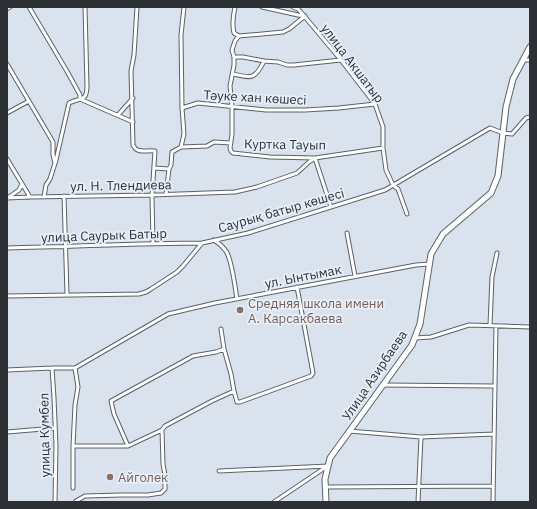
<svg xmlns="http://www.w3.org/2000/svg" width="537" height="509" font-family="'IBM Plex Sans',sans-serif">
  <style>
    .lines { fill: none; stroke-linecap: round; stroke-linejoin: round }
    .minor-casing { stroke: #5a6169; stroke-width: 5 }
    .primary-casing { stroke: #5a6169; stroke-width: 7 }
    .minor { stroke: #fff; stroke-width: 3 }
    .primary { stroke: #fff; stroke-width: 5 }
    .education-dot { fill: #8d6e63; stroke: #e7f0fa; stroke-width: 1.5 }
    .labels { text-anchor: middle; stroke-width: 3.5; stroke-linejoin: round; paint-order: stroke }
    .street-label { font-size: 13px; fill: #2d3034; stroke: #e7f0fa }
    .education-label { font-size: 13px; fill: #785e54; stroke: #e7f0fa; text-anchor: start }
  </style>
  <rect width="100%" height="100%" fill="#dae3ed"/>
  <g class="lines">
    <g class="minor-casing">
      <path id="minor" d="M 29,7 L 68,73 L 80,95 L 80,99 L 133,122
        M 137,7 L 134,55 L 131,71 L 133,145 C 137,154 146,150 155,151 L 152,195 L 153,243
        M 235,7 C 233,16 232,25 234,33 L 239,36
        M 262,7 L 298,15 L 305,16
        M 293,7 L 298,9 L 300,11 L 341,60 L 375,104 L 383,127 L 383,148 L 386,170 L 393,185 L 398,189 L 407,214
        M 7,9 L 10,7
        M 305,16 L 289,29 L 283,32 L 239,36 L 235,41 L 232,50 L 234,57 L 234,65 L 230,86 L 232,106 L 232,134 L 230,148 L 231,151 L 233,153 L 270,157 L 315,158 L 383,148
        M 234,57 L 243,57 L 264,61 L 278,62 L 287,65 L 294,65 L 341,60
        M 523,60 L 530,60
        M 7,64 L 53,142 L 53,155 L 55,163
        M 233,74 C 251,78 255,80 264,61
        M 182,108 L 198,103 L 266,110 L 305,110 L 339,108 L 375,104
        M 7,113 L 29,101
        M 118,115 L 133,98
        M 181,147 L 207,146 L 214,142 L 231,143
        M 7,159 L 30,197
        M 154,168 L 169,169
        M 166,194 L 169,169 L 171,165 L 172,152 L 181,147 L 184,134 L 182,108 L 181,35 L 184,7
        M 64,196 L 67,294
        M 9,197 L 19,190 L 22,184
        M 44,197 L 46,185 L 50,179 L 56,160 L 69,103 C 82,97 86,102 87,87 L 85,7
        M 7,198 L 30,197 L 152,195 L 235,192 L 257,187 L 297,173 L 309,162 L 315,158 L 331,207
        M 347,233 L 355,276
        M 214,240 C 219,243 223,247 226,251 C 232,260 235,287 237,299
        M 7,248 C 72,247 137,243 202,243
        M 7,296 L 139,294 L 146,292 L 151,289 L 177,272 L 183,266 L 202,243 L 248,233 L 385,190 L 490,128 L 503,133 L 512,134 L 526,118 L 530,117
        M 490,325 L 492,277 L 497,253
        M 415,338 L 431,337 L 469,325 L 530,327
        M 52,368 L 54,398 L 56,446 L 55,502
        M 75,368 L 168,314 L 215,303 L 416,265 L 430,264
        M 7,370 L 52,368 L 75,368
        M 383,385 L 495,386
        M 234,391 L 237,402 L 240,402 L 311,376 L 313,373 L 297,287
        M 349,431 L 421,437 L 494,434
        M 7,432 L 55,428
        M 73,446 L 128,446 L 162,430 L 165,426 L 212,401 L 234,391 L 231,374 L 224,349
        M 128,446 L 114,414 L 111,401 L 193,356 L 216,352 L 224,349 L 221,329
        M 219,471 L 328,466
        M 325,487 L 493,486
        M 73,488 L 73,446 L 75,405 L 78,387 L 75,368
        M 75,502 L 76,501 L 85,496 L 121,495 L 148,495 L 161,493 L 165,489 L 165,475 L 163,464 L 162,430
        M 274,502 L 326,467
        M 418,502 L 421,437
        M 493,502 L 496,326"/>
    </g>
    <g class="primary-casing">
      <path id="primary" d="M 326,502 L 325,479 L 330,458 L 412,345 L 420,324 L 431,254 L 443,234 L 491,193 L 498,176 L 506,107 L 513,79 L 530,47"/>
    </g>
    <use href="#minor" class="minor"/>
    <use href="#primary" class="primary"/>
  </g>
  <g class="education-dot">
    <circle cx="240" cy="310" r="4"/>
    <circle cx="110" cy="477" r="4"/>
  </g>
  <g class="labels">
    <g class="street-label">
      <text transform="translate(353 63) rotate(53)" y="5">улица Акшатыр</text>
      <text transform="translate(255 97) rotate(3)" y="5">Тәуке хан көшесі</text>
      <text transform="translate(285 144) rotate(1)" y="5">Куртка Тауып</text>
      <text transform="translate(121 185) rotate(-1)" y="5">ул. Н. Тлендиева</text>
      <text transform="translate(281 210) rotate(-16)" y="5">Саурық батыр көшесі</text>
      <text transform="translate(104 235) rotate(-2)" y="5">улица Саурык Батыр</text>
      <text transform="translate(303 276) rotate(-11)" y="5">ул. Ынтымак</text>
      <text transform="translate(374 375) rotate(-56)" y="5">Улица Азирбаева</text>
      <text transform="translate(44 435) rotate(-91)" y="5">улица Кумбел</text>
    </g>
    <g class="education-label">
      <text x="248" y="308">Средняя школа имени<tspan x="248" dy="15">А. Карсакбаева</tspan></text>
      <text x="118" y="482">Айголек</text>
    </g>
  </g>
  <rect width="537" height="509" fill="none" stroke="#2d3034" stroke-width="16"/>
</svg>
